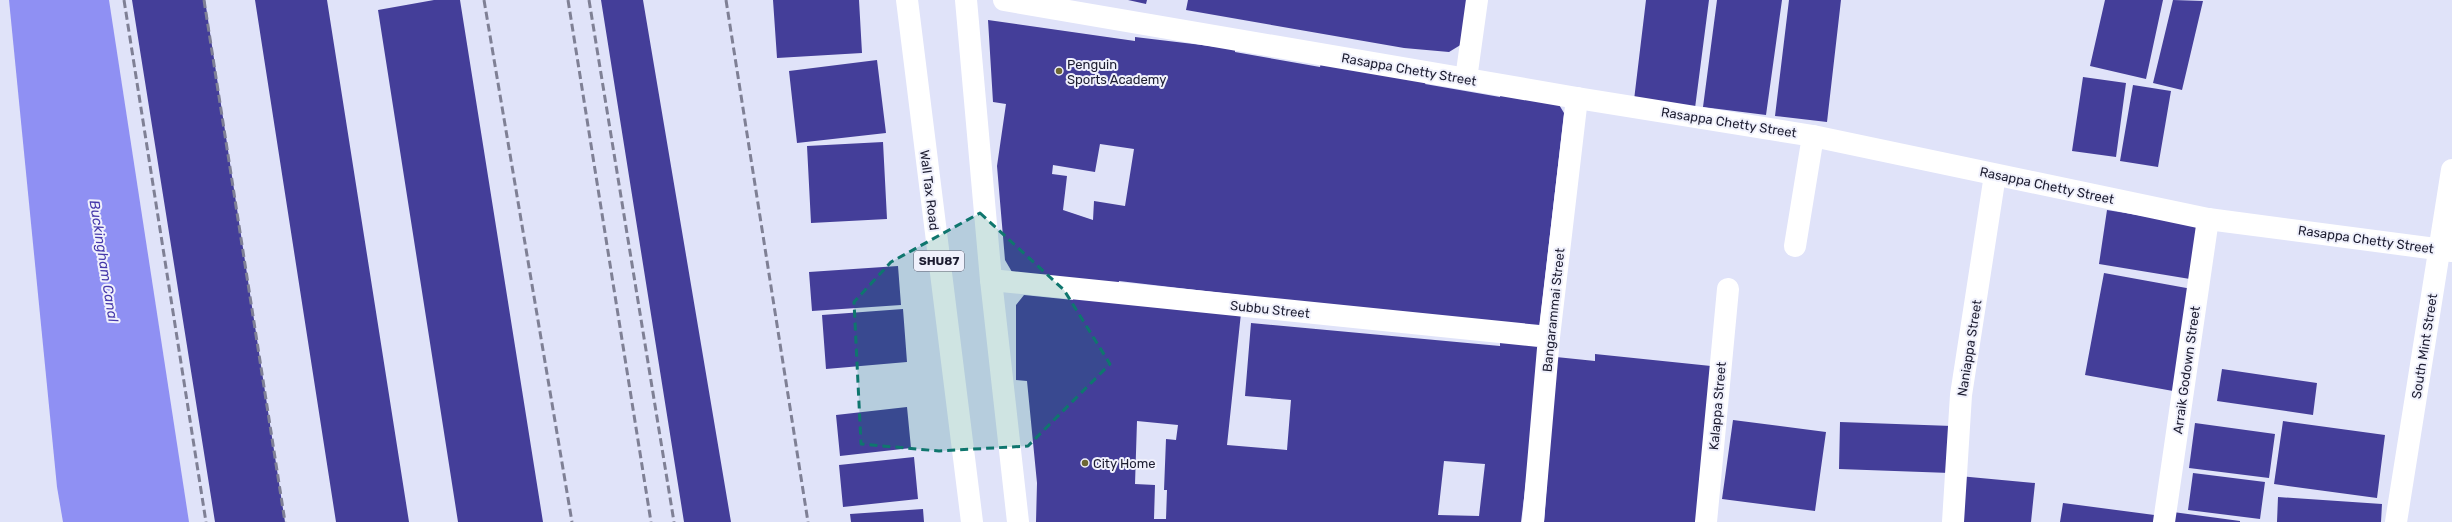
<svg xmlns="http://www.w3.org/2000/svg" width="2452" height="522" font-family="Rubik,sans-serif">
  <style>
    .water { fill: #8f90f3 }
    .building { fill: #443e99; fill-rule: evenodd }
    .lines { fill: none; stroke-linecap: round; stroke-linejoin: round }
    .minor { stroke: #fff; stroke-width: 22 }
    .tertiary { stroke: #fff; stroke-width: 22 }
    .primary { stroke: #fff; stroke-width: 22 }
    .rail { stroke: #7f8095; stroke-width: 3; stroke-dasharray: 8 4; stroke-linecap: butt }
    .marked { fill: #0f766e; fill-opacity: 0.2; stroke: #0f766e; stroke-width: 3; stroke-dasharray: 8 5; stroke-linejoin: round }
    .poi-dot { fill: #6e6734; stroke: #f0f1fc; stroke-width: 1.5 }
    .labels { text-anchor: middle; stroke-width: 4; stroke-linejoin: round; paint-order: stroke }
    .shield { fill: #f0f1fc; stroke: #5c5d6e; stroke-width: 1 }
    .shield-label { font-size: 12px; font-weight: bold; fill: #1d1d31 }
    .poi-label { font-size: 13px; fill: #1d1d31; stroke: #f0f1fc; text-anchor: start }
    .street-label { font-size: 13px; fill: #1d1d31; stroke: #f0f1fc }
    .water-label { font-size: 14px; font-style: italic; fill: #4538aa; stroke: #f0f1fc }
  </style>
  <rect width="100%" height="100%" fill="#e0e3f9"/>
  <path class="water" d="M 9,0 L 109,0 L 189,522 L 63,522 L 57,487 Z"/>
  <path class="building" d="M 132,0 L 205,0 L 285,522 L 215,522 Z
    M 255,0 L 327,0 L 409,522 L 336,522 Z
    M 434,0 L 460,0 L 543,522 L 458,522 L 378,10 Z
    M 601,0 L 643,0 L 731,522 L 684,522 Z
    M 773,0 L 859,0 L 862,53 L 777,58 Z
    M 1128,0 L 1147,0 L 1146,4 Z
    M 1188,0 L 1473,0 L 1467,41 L 1449,52 L 1404,48 L 1186,10 Z
    M 1646,0 L 1709,0 L 1695,108 L 1634,100 Z
    M 1717,0 L 1782,0 L 1766,115 L 1703,107 Z
    M 1789,0 L 1841,0 L 1827,122 L 1775,116 Z
    M 2105,0 L 2163,0 L 2146,79 L 2090,66 Z
    M 2173,0 L 2203,1 L 2182,90 L 2153,83 Z
    M 988,20 L 1135,41 L 1135,37 L 1235,49 L 1235,52 L 1320,67 L 1321,62 L 1426,82 L 1425,84 L 1500,97 L 1502,89 L 1558,103 L 1564,113 L 1539,330 L 1119,281 L 1118,286 L 1012,272 L 1005,260 L 997,166 L 1006,104 L 993,102 ZM 1100,144 L 1134,149 L 1125,206 L 1094,201 L 1093,220 L 1063,210 L 1067,176 L 1052,174 L 1053,165 L 1095,172 Z
    M 877,60 L 886,133 L 797,143 L 789,71 Z
    M 2083,77 L 2126,83 L 2116,157 L 2072,151 Z
    M 2133,85 L 2171,91 L 2158,167 L 2120,161 Z
    M 883,142 L 887,219 L 811,223 L 807,146 Z
    M 2107,210 L 2198,225 L 2190,279 L 2099,264 Z
    M 898,266 L 901,305 L 812,311 L 809,272 Z
    M 2104,273 L 2192,289 L 2173,391 L 2085,375 Z
    M 1074,292 L 1241,313 L 1227,445 L 1287,450 L 1291,400 L 1245,396 L 1251,323 L 1500,346 L 1500,340 L 1543,345 L 1521,522 L 1036,522 L 1037,483 L 1027,381 L 1016,380 L 1016,305 L 1024,295 L 1073,300 ZM 1137,421 L 1178,425 L 1176,440 L 1166,439 L 1164,490 L 1167,490 L 1166,519 L 1154,519 L 1155,485 L 1135,484 ZM 1444,461 L 1485,464 L 1479,516 L 1438,515 Z
    M 903,309 L 907,362 L 826,369 L 822,315 Z
    M 1595,354 L 1711,366 L 1696,522 L 1544,522 L 1556,357 L 1595,361 Z
    M 2222,369 L 2317,383 L 2313,415 L 2217,401 Z
    M 907,407 L 911,448 L 840,456 L 836,415 Z
    M 1733,420 L 1826,432 L 1815,511 L 1722,499 Z
    M 2283,421 L 2385,435 L 2377,498 L 2274,484 Z
    M 1840,422 L 1952,426 L 1950,473 L 1839,469 Z
    M 2195,423 L 2275,434 L 2269,478 L 2189,468 Z
    M 914,457 L 918,499 L 843,507 L 839,465 Z
    M 2193,473 L 2265,482 L 2260,519 L 2188,510 Z
    M 1959,476 L 2035,483 L 2031,522 L 1955,522 Z
    M 2278,497 L 2382,504 L 2381,522 L 2277,522 Z
    M 2063,503 L 2162,516 L 2161,522 L 2060,522 Z
    M 923,509 L 924,522 L 851,522 L 850,514 Z
    M 2173,512 L 2240,521 L 2240,522 L 2172,522 Z"/>
  <g class="lines">
    <path class="minor" d="M 1466,79 L 1477,0
      M 1795,246 L 1813,136
      M 991,280 L 1549,337
      M 1533,522 L 1549,337 L 1577,98
      M 1706,522 L 1728,289
      M 1953,522 L 1961,395 L 1995,175
      M 2164,522 L 2208,219
      M 2396,522 L 2452,170"/>
    <path class="tertiary" d="M 1004,0 L 1577,98 L 1813,136 L 2208,219 L 2452,251"/>
    <path class="primary" d="M 907,0 L 972,522
      M 966,0 L 991,280 L 1018,522"/>
    <path class="rail" d="M 124,0 L 206,522
      M 204,0 L 285,522
      M 484,0 L 572,522
      M 568,0 L 651,522
      M 589,0 L 674,522
      M 726,0 L 808,522"/>
  </g>
  <path class="marked" d="M 980,213 L 1064,290 L 1110,364 L 1028,446 L 939,451 L 861,444 L 854,302 L 891,262 Z"/>
  <g class="poi-dot">
    <circle cx="1059" cy="71" r="4"/>
    <circle cx="1085" cy="463" r="4"/>
  </g>
  <g class="labels">
    <rect class="shield" x="914" y="251" width="50" height="20" rx="3"/>
    <g class="shield-label">
      <text x="939" y="265">SHU87</text>
    </g>
    <g class="poi-label">
      <text x="1067" y="69">Penguin<tspan x="1067" dy="15">Sports Academy</tspan></text>
      <text x="1093" y="468">City Home</text>
    </g>
    <g class="street-label">
      <text transform="translate(1409 69) rotate(10)" y="5">Rasappa Chetty Street</text>
      <text transform="translate(1729 122) rotate(9)" y="5">Rasappa Chetty Street</text>
      <text transform="translate(2047 185) rotate(12)" y="5">Rasappa Chetty Street</text>
      <text transform="translate(930 190) rotate(83)" y="5">Wall Tax Road</text>
      <text transform="translate(2366 239) rotate(8)" y="5">Rasappa Chetty Street</text>
      <text transform="translate(1270 309) rotate(6)" y="5">Subbu Street</text>
      <text transform="translate(1553 310) rotate(-84)" y="5">Bangarammai Street</text>
      <text transform="translate(2424 346) rotate(-81)" y="5">South Mint Street</text>
      <text transform="translate(1969 348) rotate(-81)" y="5">Naniappa Street</text>
      <text transform="translate(2186 370) rotate(-82)" y="5">Arraik Godown Street</text>
      <text transform="translate(1717 406) rotate(-85)" y="5">Kalappa Street</text>
    </g>
    <g class="water-label">
      <text transform="translate(104 261) rotate(81)" y="5">Buckingham Canal</text>
    </g>
  </g>
</svg>
